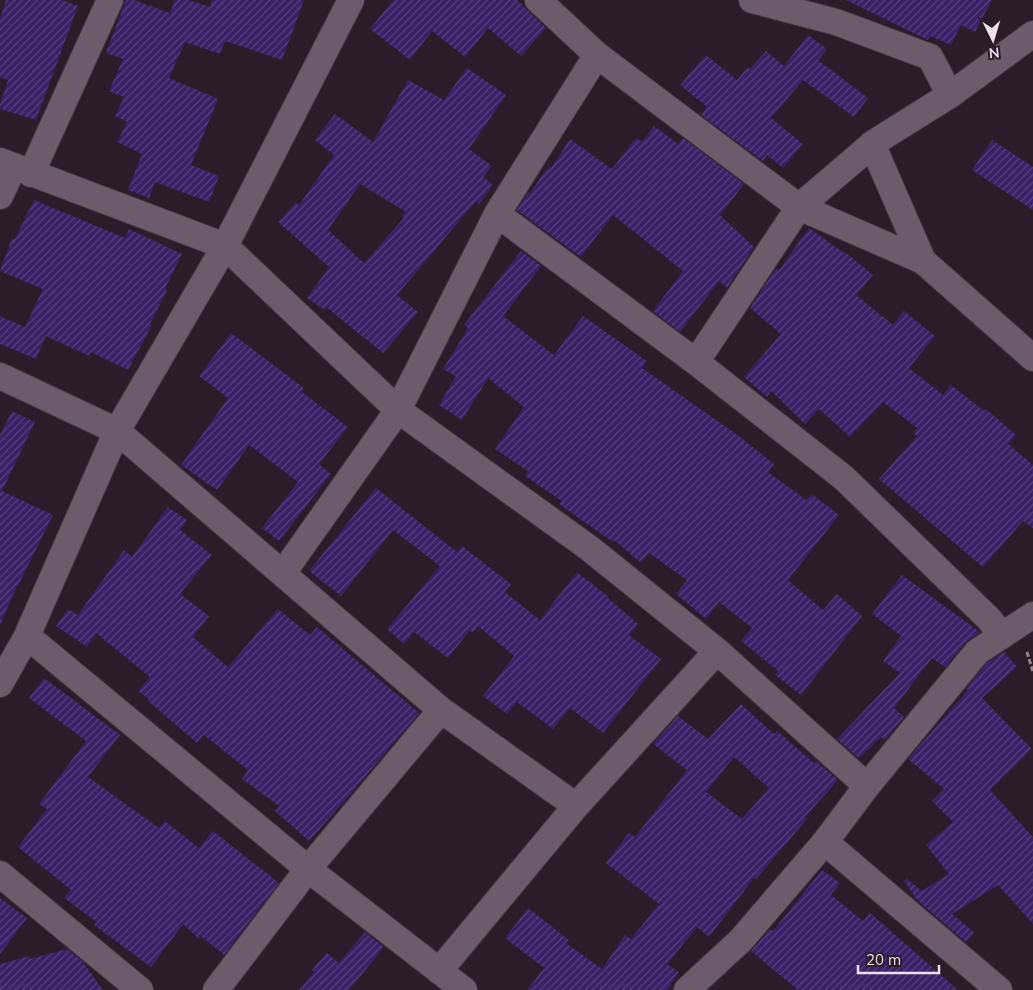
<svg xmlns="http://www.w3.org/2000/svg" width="1033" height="990" font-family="Mulish,sans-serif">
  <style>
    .building { fill: url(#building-hatch); fill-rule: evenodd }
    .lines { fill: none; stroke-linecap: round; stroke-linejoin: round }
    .street-casing { stroke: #423742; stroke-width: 28 }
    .path { stroke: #8f838e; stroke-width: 3; stroke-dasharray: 5 2.5; stroke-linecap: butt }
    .street { stroke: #6c5c6b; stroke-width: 26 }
  </style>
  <defs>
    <pattern id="building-hatch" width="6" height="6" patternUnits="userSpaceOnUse" patternTransform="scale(1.25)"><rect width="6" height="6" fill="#382267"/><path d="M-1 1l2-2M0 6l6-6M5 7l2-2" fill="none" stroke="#55427d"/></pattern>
  </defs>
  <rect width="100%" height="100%" fill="#2a1c29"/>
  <path class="building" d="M 6,0 L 62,0 L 78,6 L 36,120 L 0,109 L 0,104 L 8,80 L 0,77 L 0,18 Z
    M 126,0 L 134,0 L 170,13 L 175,0 L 188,0 L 210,7 L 212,0 L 304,0 L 282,60 L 225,41 L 220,54 L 185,42 L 169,78 L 218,99 L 191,165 L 219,176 L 209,202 L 155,182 L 149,198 L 128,190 L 142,154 L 117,142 L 127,122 L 115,116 L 124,97 L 109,91 L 123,59 L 106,53 Z
    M 393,0 L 517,0 L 546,28 L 521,56 L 488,28 L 465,57 L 432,31 L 410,60 L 370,29 Z
    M 846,0 L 992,0 L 975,32 L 961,25 L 951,45 L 930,36 L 928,40 Z
    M 808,35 L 827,49 L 818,60 L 868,98 L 854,117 L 803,80 L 771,118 L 803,144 L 783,168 L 767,155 L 763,161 L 701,115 L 707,107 L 680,85 L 706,55 L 737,80 L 748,67 L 750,69 L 766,51 L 784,66 Z
    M 467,68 L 506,95 L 469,149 L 492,166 L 483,177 L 493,185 L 479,204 L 476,201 L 397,295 L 418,312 L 383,353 L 326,307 L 325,310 L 307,298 L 329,267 L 278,222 L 296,202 L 299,205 L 334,155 L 315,140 L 335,114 L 373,142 L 408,80 L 444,100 ZM 360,184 L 406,212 L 402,216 L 404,218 L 364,263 L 328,230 Z
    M 654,126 L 678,144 L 683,138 L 744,184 L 720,215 L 754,247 L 727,288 L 719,281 L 680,332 L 653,311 L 683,271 L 613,215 L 581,257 L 517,210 L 528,193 L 530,193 L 549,166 L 551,168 L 570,139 L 612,169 L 636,138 L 642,142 Z
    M 992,140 L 1033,167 L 1033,210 L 972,170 Z
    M 34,200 L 125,238 L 129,229 L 182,254 L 165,289 L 167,290 L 150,324 L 152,325 L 128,370 L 91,352 L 89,356 L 46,336 L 36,359 L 0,344 L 0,316 L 25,327 L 43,289 L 0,271 L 12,238 L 15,239 Z
    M 809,228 L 844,253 L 845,252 L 873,275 L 856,295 L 893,325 L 904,311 L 935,336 L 909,368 L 943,395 L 951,385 L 984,411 L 986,409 L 1016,435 L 1008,444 L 1033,465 L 1033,528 L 1023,521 L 983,567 L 879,479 L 917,436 L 913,433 L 917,428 L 883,402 L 850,437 L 819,409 L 805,424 L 771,391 L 767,397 L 744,377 L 781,334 L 750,308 L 776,268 L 779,270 Z
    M 521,251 L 541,266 L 503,316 L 554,355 L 583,316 L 647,361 L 642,368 L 736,434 L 774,464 L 768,472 L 806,500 L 812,494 L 839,515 L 788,580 L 823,610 L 837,594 L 862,616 L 801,695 L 775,675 L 778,671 L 741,641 L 752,628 L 719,602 L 706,619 L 676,594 L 687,580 L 649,553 L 641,563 L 614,540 L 613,542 L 559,504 L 562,501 L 525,476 L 528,471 L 495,449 L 524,407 L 488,378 L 462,420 L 439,405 L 456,376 L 443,369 L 468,328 L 464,325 Z
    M 231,333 L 304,388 L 302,392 L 348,427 L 319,464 L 331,474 L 279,541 L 262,528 L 298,482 L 249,445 L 217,490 L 181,465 L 228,398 L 199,376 Z
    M 12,411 L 35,422 L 2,491 L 53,515 L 18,586 L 17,586 L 0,625 L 0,435 Z
    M 376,488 L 457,552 L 462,546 L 511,584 L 505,592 L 540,620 L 577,572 L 609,597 L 608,598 L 638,624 L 629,635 L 661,659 L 603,733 L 570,708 L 553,729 L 517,702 L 507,714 L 483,696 L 514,656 L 478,626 L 473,633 L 470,630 L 448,658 L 414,632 L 404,644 L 387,629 L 440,566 L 393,530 L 341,596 L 309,571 Z
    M 168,507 L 187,520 L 180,530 L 212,555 L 180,594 L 209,616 L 193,637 L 228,667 L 278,609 L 310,635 L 317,627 L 419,713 L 348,797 L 309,841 L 275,811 L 279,806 L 242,779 L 248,770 L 204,735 L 197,743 L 148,701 L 149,699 L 138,691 L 150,677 L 96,633 L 87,647 L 56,626 L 68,609 L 78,615 L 124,550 L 132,557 Z
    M 902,575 L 980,632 L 966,642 L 945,667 L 932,658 L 894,708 L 904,717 L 885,740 L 881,737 L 859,758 L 837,739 L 900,673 L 883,661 L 901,636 L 872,614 Z
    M 1004,652 L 1017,667 L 982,698 L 1032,749 L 990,790 L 1033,837 L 1033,924 L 998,885 L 952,914 L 974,932 L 966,942 L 917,900 L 904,881 L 907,879 L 922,891 L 949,874 L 926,845 L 953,822 L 932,801 L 944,789 L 908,759 L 968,690 L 966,689 L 987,663 Z
    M 44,678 L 120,735 L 88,777 L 159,828 L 165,821 L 199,848 L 213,831 L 279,883 L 224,955 L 201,936 L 199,939 L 183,924 L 151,967 L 94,925 L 97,922 L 64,898 L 71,890 L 18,847 L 47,809 L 39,804 L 86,741 L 29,698 Z
    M 741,704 L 774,734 L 777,731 L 814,763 L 816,761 L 838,780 L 805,817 L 807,819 L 756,879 L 754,878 L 709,937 L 697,927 L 667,964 L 679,972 L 667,990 L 527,990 L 544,968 L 505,938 L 528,908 L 569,940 L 566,943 L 602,969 L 625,935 L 631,939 L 659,904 L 606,863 L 629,833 L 635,837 L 687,770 L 653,744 L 678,716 L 708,739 ZM 734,757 L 769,788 L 742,819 L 706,792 Z
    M 822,870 L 840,883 L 831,895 L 863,921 L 870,913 L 958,990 L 798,990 L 751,951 L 770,929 L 773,931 Z
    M 0,898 L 27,918 L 0,954 Z
    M 365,932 L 384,947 L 349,990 L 299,990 L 314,972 L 312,970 L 327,953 L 339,963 Z
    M 67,949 L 83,962 L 103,990 L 0,990 L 0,964 L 29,956 L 30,959 Z"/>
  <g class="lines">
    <g class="street-casing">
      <path id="street" d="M 538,0 L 597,55 L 799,207 L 923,261 L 1033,358
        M 752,0 L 836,22 L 930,57 L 950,95
        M 872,144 L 923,261
        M 0,161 L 225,246 L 398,410 L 589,548 L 717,651 L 867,786
        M 31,174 L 110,0
        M 0,196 L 14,166
        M 497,214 L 696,362 L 844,478 L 989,619 L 1002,636
        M 696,362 L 799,207 L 875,142 L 950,95 L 1033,34
        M 0,376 L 117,431 L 441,710 L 576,806
        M 283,573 L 398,410 L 497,214 L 597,55
        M 27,636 L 308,869 L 464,990
        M 0,684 L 27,636 L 117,431 L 225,246 L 351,0
        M 825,842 L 999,990
        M 0,874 L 140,990
        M 439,971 L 576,806 L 717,651
        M 216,990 L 308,869 L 441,710
        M 687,990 L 741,940 L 825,842 L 867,786 L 977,652 L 1033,615"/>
    </g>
    <path class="path" d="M 1027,652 L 1033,672"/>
    <use href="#street" class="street"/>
  </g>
  <g transform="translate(993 40) rotate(175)" stroke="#2a1c29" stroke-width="4" paint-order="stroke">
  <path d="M0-4L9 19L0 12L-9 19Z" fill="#eae1ea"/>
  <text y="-8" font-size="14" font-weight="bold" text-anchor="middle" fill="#eae1ea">N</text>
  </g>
  <path d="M858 965v8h81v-8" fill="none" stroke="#eae1ea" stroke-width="2.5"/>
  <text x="866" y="965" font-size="15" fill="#eae1ea" stroke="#2a1c29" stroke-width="4" paint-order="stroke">20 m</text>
</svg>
